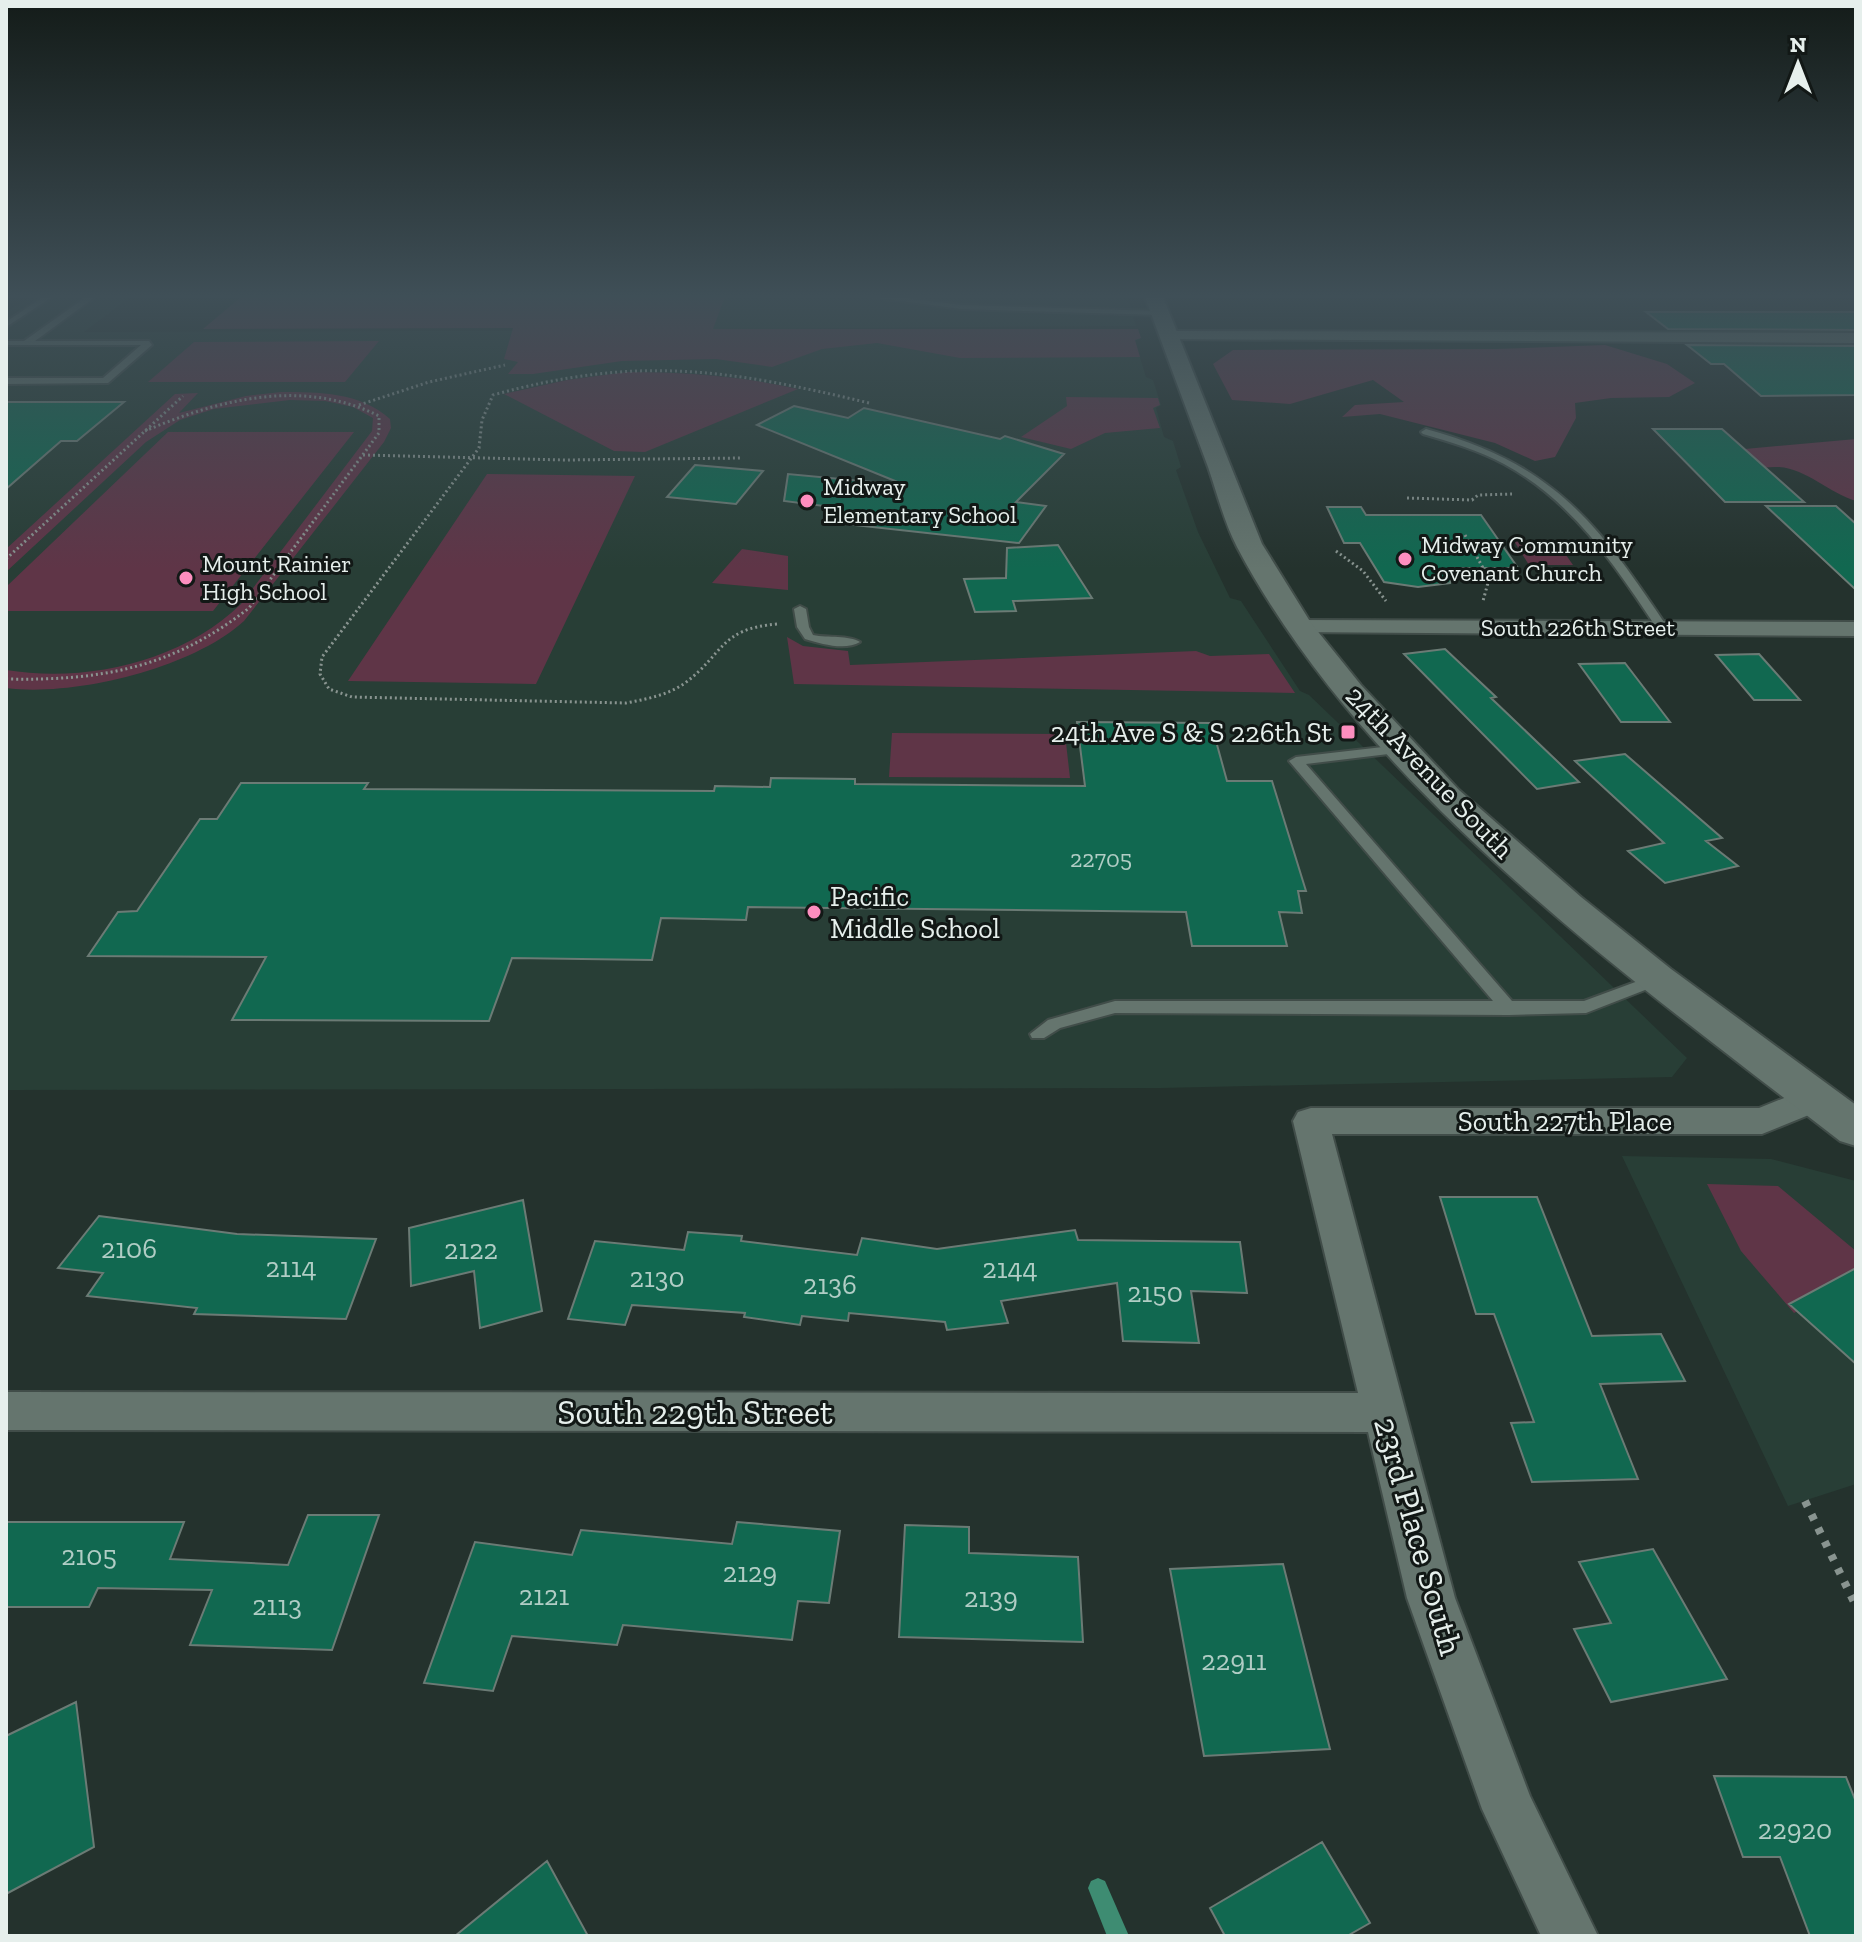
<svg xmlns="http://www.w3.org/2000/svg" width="1862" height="1942" font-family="'Zilla Slab',serif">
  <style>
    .built { fill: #283e36 }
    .green { fill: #5f3547 }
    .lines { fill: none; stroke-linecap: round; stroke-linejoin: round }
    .stream { fill: #3e8c72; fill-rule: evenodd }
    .building { fill: #116850; stroke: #6b7b75; stroke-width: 2 }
    .service-casing { stroke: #414d49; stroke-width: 4 }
    .minor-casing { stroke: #414d49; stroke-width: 4 }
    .tertiary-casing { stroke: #414d49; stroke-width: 4 }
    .path-far1 { stroke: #899490; stroke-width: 3; stroke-dasharray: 2 3; stroke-linecap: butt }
    .path { stroke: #899490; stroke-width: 8; stroke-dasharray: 6 9; stroke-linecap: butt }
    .service { fill: #65756e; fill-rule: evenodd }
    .minor { fill: #65756e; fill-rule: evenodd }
    .tertiary { fill: #65756e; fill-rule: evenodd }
    .poi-dot { fill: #fd8ebf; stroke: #121816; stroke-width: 3 }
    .labels { text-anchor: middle; stroke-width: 6; stroke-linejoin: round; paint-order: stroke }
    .far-poi-label { font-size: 24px; fill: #e6efec; stroke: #121816; text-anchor: start }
    .far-street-label { font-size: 24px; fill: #e6efec; stroke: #121816 }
    .number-label { font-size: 24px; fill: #b1cdc5 }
    .poi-label { font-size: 28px; fill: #e6efec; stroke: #121816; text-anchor: end }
    .street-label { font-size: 28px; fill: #e6efec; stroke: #121816 }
    .near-number-label { font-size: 28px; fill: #b1cdc5 }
    .near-street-label { font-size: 34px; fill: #e6efec; stroke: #121816 }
  </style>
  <rect width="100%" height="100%" fill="#24322d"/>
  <path class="built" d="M 30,297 L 130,297 L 84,332 L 1138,329 L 1141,338 L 1135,341 L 1146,377 L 1153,380 L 1161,405 L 1156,408 L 1164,437 L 1173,441 L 1181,467 L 1176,470 L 1198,532 L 1230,598 L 1241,601 L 1300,691 L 1309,695 L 1687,1058 L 1672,1077 L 1161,1088 L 6,1090 L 6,312 Z
    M 725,297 L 1127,297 L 1136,326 L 712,329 Z
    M 1622,1156 L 1771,1159 L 1856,1181 L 1856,1484 L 1788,1506 Z"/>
  <path class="green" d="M 241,297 L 725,297 L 713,329 L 1138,329 L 1141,338 L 1135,340 L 1140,357 L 960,358 L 877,343 L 822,349 L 772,367 L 716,359 L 622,361 L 533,374 L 508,374 L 518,362 L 504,359 L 513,328 L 203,329 Z
    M 379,341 L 345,382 L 148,382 L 194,342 Z
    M 1605,345 L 1667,364 L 1695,383 L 1669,397 L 1611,398 L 1575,403 L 1576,418 L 1555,457 L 1535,461 L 1495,443 L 1380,414 L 1342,417 L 1355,405 L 1404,402 L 1373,380 L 1290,404 L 1232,400 L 1213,364 L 1233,350 L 1497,349 Z
    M 627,372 C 685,372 741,376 798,389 L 645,452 L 614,451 L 504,394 L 567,380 Z
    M 281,392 C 319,392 360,392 390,419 L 391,428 L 384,442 L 244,621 C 193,668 75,697 6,688 L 6,670 C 87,683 181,662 241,604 L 372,431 L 373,418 L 353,407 L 325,401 L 290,400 L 214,409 L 180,420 L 146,442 L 6,572 L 6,549 L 175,394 L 198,393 L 179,413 L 246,396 Z
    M 1066,397 L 1158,398 L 1160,405 L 1153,408 L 1160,428 L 1105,433 L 1071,449 L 1021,437 L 1067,406 Z
    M 168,432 L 354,432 L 213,611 L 6,611 L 6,587 Z
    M 1856,439 L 1856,501 C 1829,493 1807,469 1779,467 C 1763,466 1743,472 1727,474 L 1734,450 Z
    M 487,474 L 635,476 L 536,684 L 348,681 Z
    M 1514,541 L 1557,542 L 1573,565 L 1529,565 Z
    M 742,549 L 788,556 L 788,590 L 712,583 Z
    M 787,637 L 803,646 L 848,651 L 850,665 L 1196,651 L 1210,656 L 1269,654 L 1295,693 L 794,684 Z
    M 892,733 L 1065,734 L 1070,778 L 889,777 Z
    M 1707,1184 L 1778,1186 L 1856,1251 L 1856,1281 L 1794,1313 L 1741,1251 Z"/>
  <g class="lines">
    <path class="stream" d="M 1098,1878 L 1105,1881 L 1129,1936 L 1107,1936 L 1088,1888 L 1091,1881 Z"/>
  </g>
  <path class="building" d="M 1646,312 L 1856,312 L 1856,330 L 1668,329 Z
    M 1687,345 L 1856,346 L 1856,395 L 1761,396 L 1724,364 L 1711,364 Z
    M 6,402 L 124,402 L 77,441 L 61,441 L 6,489 Z
    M 794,406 L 848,418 L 864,408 L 1000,439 L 1005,436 L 1064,454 L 1016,502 L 1046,506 L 1019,543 L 827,522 L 840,508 L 784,501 L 788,474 L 905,485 L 757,425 Z
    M 1653,429 L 1722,429 L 1804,502 L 1725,502 Z
    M 695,465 L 763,471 L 736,504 L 667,497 Z
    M 1766,506 L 1836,506 L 1856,524 L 1856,590 Z
    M 1327,507 L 1361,507 L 1366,515 L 1481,515 L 1518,568 L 1454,568 L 1450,583 L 1418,587 L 1384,582 L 1360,543 L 1344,543 Z
    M 1058,545 L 1092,598 L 1013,601 L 1016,611 L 975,612 L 964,579 L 1006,578 L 1007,548 Z
    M 1445,649 L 1496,697 L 1491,698 L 1579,782 L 1537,789 L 1404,654 Z
    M 1759,654 L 1800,700 L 1754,700 L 1716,655 Z
    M 1625,663 L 1670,722 L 1621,722 L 1579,664 Z
    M 1077,722 L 1211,723 L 1227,781 L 1272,781 L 1306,891 L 1298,891 L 1302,913 L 1279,912 L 1287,946 L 1192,946 L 1186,912 L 748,907 L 746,920 L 661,918 L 652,960 L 512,958 L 489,1021 L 232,1020 L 266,957 L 88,956 L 118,912 L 137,911 L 200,819 L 217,819 L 241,783 L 368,783 L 364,789 L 714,791 L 715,786 L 770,787 L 771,778 L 855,779 L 855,784 L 1085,786 Z
    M 1625,754 L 1722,838 L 1706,841 L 1738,866 L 1665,883 L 1628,851 L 1664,843 L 1575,761 Z
    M 1440,1197 L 1537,1197 L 1592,1336 L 1661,1334 L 1685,1381 L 1600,1384 L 1638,1479 L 1532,1482 L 1511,1423 L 1534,1422 L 1494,1314 L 1476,1314 Z
    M 523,1200 L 542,1311 L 480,1328 L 474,1271 L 411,1286 L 409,1228 Z
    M 99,1216 L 237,1234 L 376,1239 L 346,1319 L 194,1314 L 197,1308 L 87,1296 L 103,1273 L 58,1268 Z
    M 1075,1230 L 1078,1240 L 1240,1242 L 1247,1293 L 1191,1291 L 1199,1343 L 1123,1341 L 1117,1283 L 1001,1301 L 1008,1323 L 947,1330 L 945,1322 L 849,1313 L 848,1321 L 802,1316 L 800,1325 L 744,1317 L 745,1313 L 632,1305 L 625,1325 L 568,1319 L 595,1241 L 684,1250 L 688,1232 L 742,1236 L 741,1241 L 857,1255 L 862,1238 L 937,1249 Z
    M 1856,1268 L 1856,1364 L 1789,1304 Z
    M 308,1515 L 379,1515 L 332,1650 L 190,1645 L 212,1590 L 98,1588 L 89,1607 L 6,1607 L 6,1522 L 184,1522 L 170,1559 L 288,1565 Z
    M 737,1522 L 840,1531 L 829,1603 L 798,1601 L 792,1640 L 623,1625 L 617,1645 L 512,1636 L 493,1691 L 424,1683 L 475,1542 L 572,1555 L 581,1530 L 732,1544 Z
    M 905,1525 L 969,1527 L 969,1553 L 1078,1557 L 1083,1642 L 899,1637 Z
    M 1653,1549 L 1727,1679 L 1611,1702 L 1574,1629 L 1611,1623 L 1579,1562 Z
    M 1283,1564 L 1330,1749 L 1204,1756 L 1170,1569 Z
    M 76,1702 L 94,1847 L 6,1894 L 6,1736 Z
    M 1714,1776 L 1846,1777 L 1856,1802 L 1856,1936 L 1810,1936 L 1780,1857 L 1743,1857 Z
    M 1322,1842 L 1370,1923 L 1347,1936 L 1225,1936 L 1210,1908 Z
    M 547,1861 L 588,1936 L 455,1936 Z"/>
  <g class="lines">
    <g class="service-casing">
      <path id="service" d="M 43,297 L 52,297 L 6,327 L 6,322 Z
        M 86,297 L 95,297 L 35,341 L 149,341 L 152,345 L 108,383 L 6,384 L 6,378 L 103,378 L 141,345 L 6,345 L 6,341 L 24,341 Z
        M 871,297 L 896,297 L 962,305 L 1160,311 L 1164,313 L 1160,315 L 962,309 Z
        M 1426,429 C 1554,464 1597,522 1668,628 L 1666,630 L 1658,630 C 1615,566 1574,502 1504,464 C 1478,450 1450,442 1423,434 L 1421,432 Z
        M 800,606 L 806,609 L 809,627 L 813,635 C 828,638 849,635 860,642 C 845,651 822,644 805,639 L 797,627 L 794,609 Z
        M 1400,745 L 1405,746 L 1405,752 L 1306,764 L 1512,1001 L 1584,1001 L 1657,974 L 1665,979 L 1663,983 L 1586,1013 L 1509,1015 L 1115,1013 L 1060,1028 L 1044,1038 L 1032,1038 L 1030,1034 L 1048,1020 L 1115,1001 L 1493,1001 L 1289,761 L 1296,757 Z"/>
    </g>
    <g class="minor-casing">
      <path id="minor" d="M 1168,331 L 1856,333 L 1856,343 L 1162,339 L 1162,333 Z
        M 1299,620 L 1856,622 L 1856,636 L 1291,632 L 1287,627 L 1291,622 Z
        M 1814,1086 L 1826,1090 L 1832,1099 L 1826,1108 L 1762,1134 L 1332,1134 L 1455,1598 L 1530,1796 L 1598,1936 L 1541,1936 L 1482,1809 L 1407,1598 L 1368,1432 L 6,1430 L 6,1392 L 1358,1393 L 1293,1121 L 1298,1112 L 1311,1108 L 1759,1108 Z"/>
    </g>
    <g class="tertiary-casing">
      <path id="tertiary" d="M 1145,297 L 1163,297 L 1262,544 L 1311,623 L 1361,685 L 1459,790 L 1581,897 L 1671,969 L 1856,1105 L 1856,1146 L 1840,1141 C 1626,975 1366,790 1237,547 C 1224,522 1217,493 1208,467 C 1187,411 1166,354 1145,297 Z"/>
    </g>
    <path class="path-far1" d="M 359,405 L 429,382 L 505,365
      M 363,455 L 565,460 L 742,458
      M 1407,498 L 1472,500 L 1478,495 L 1512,494
      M 1465,535 L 1489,579 L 1483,601
      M 1336,551 L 1363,571 L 1386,601
      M 6,559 L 183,396
      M 777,624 C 719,629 725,653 685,683 C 668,695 647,699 626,703 L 352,697 L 329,689 L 320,674 L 322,657 L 479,448 L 482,420 L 493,395 C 637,355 727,369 869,403
      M 6,679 C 101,681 173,668 249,608 L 379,433 L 379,416 C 303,378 220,399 145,431"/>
    <path class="path" d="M 1805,1501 L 1856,1606"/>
    <use href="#service" class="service"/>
    <use href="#minor" class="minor"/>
    <use href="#tertiary" class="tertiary"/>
  </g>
  <linearGradient id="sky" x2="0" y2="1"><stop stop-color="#141c19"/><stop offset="0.52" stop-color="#3f4f57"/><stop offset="1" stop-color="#3f4f57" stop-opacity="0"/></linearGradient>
  <rect width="1862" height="569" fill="url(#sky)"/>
  <g class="poi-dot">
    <circle cx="807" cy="501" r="8"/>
    <circle cx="1405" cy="559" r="8"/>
    <circle cx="186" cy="578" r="8"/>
    <rect x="1340" y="724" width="16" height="16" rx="4"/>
    <circle cx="814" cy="912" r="8"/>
  </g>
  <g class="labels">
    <g class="far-poi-label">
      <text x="823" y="495">Midway<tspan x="823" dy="28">Elementary School</tspan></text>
      <text x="1421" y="553">Midway Community<tspan x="1421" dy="28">Covenant Church</tspan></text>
      <text x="202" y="572">Mount Rainier<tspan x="202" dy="28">High School</tspan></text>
    </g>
    <g class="far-street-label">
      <text x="1578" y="636">South 226th Street</text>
    </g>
    <g class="number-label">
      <text x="1101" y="867">22705</text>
    </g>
    <g class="poi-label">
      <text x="1332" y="742">24th Ave S &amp; S 226th St</text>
      <text x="830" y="906" text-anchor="start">Pacific<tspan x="830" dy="32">Middle School</tspan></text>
    </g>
    <g class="street-label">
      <text transform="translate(1430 772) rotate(46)" y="10">24th Avenue South</text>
      <text x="1565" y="1131">South 227th Place</text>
    </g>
    <g class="near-number-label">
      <text x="129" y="1258">2106</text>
      <text x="471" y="1259">2122</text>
      <text x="291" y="1277">2114</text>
      <text x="1010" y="1278">2144</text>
      <text x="657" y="1287">2130</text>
      <text x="830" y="1294">2136</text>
      <text x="1155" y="1302">2150</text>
      <text x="89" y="1565">2105</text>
      <text x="750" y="1582">2129</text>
      <text x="544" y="1605">2121</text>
      <text x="991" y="1607">2139</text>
      <text x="277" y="1615">2113</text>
      <text x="1234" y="1670">22911</text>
      <text x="1795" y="1839">22920</text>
    </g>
    <g class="near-street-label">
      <text x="695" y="1424">South 229th Street</text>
      <text transform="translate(1419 1536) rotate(74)" y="12">23rd Place South</text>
    </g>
  </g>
  <rect width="1862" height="1942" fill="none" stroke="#e6efec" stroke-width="16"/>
  <g transform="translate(1798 64)" stroke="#121816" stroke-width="6" paint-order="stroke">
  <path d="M0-6L14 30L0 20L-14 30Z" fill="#e6efec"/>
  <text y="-12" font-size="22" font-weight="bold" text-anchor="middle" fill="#e6efec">N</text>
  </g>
</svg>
